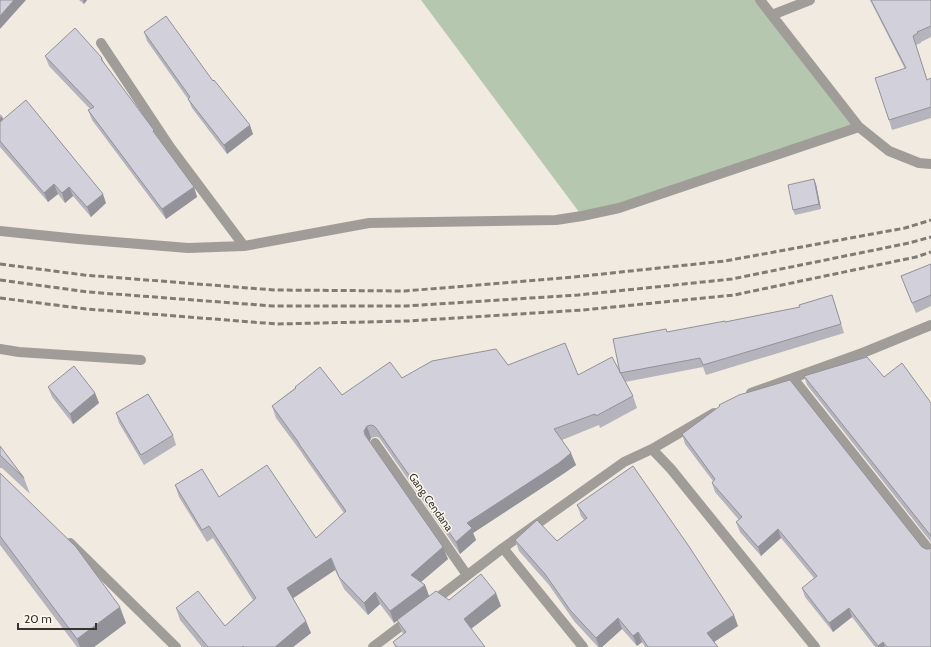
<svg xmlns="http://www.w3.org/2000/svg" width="931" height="647" font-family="Cabin,sans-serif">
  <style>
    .green { fill: #b6c7af }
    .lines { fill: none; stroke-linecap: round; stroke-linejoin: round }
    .minor { stroke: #a09d99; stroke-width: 10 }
    .rail { stroke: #7f7c75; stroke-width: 3; stroke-dasharray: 6 3; stroke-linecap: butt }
    .wall { fill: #b5b3bc }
    .shaded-wall { fill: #939299 }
    .building { fill: #d2d0db; stroke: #939299 }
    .labels { text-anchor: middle; stroke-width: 3; stroke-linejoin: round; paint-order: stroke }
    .street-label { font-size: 11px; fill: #363430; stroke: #fdf8ed }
  </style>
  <rect width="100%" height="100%" fill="#f0eae0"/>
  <path class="green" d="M 421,0 L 760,0 L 859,127 L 582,216 Z"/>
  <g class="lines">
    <path class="minor" d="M 760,0 L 859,127 L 889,151 L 919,163 L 931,164
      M 772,15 L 810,0
      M 101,43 L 170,147 L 244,246
      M 0,231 L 78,239 L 188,248 L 244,246 L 369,223 L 556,220 L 582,216 L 619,208 L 859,127
      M 0,349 L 19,352 L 141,360
      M 793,378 L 931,552
      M 751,393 L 865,352 L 931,325
      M 375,443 L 467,575
      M 652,449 L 671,469 L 815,647
      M 70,543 L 176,647
      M 503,548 L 583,647
      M 431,603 L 503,548 L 624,462 L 652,449 L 714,413
      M 373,647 L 410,619"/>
    <path class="rail" d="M 0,264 L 84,275 L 274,290 L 405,291 L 574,277 L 725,261 L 905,228 L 931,220
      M 0,280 L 88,292 L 273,306 L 406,306 L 578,295 L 732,279 L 909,243 L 931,237
      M 0,298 L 87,309 L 277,324 L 408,321 L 583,310 L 734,295 L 916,257 L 931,252"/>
  </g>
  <path class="wall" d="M 79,0 L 87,0 L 84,4 Z
    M 870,0 L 931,0 L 931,37 L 921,42 L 921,43 L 916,45 L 927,80 L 931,78 L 931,118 L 892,130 L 889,120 L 905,69 Z
    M 144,32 L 213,81 L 253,134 L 227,154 L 192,108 L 188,99 L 147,41 Z
    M 45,56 L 102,58 L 104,63 L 194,187 L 197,197 L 166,219 L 92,120 L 88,110 L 90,109 L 49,66 Z
    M 0,114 L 2,116 L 3,120 L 106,203 L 91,217 L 73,196 L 65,203 L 58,194 L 48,202 L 0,147 Z
    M 816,184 L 821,209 L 795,215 L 793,210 Z
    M 931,264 L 931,306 L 916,313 L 901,276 Z
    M 832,295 L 844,333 L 706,375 L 703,367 L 625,382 L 633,396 L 637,408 L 600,428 L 599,425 L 562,440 L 576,465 L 563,474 L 473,533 L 476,540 L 460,554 L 380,439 L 378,437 L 375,437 L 371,438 L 370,441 L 448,559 L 421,582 L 425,585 L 429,596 L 394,623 L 380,604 L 368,615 L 344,589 L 335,570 L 293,598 L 311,633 L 293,647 L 202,647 L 180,620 L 176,608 L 225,626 L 253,600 L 213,538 L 207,542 L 179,497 L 175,485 L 219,497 L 316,538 L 344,513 L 303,455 L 302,453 L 276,418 L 272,406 L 295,388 L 295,387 L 342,395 L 402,378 L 508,365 L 578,375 L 620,372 L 667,332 L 725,322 L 800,307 Z
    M 804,376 L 884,377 L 931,403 L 931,542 L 807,385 Z
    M 48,387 L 95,393 L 99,403 L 73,424 L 52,397 Z
    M 116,413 L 173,435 L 176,445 L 144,465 L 119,423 Z
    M 682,434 L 931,647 L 875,647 L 852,617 L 833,632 L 805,597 L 802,588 L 814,578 L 781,538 L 761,556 L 740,532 L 736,522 L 739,520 L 715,492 L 712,483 L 713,481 L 685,444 Z
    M 0,446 L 24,478 L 30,494 L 2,468 L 0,468 Z
    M 0,473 L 126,623 L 94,647 L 77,647 L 0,545 Z
    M 577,505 L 738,626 L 714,642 L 718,647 L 645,647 L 642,642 L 637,646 L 622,629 L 602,647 L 598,647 L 574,621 L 549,585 L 519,551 L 515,540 L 557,541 L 584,520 L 581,516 Z
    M 449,600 L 501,606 L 471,629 L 485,647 L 395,647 L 393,642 L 403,634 L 397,620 Z"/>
  <path class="shaded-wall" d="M 14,0 L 26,0 L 0,29 L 0,16 Z
    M 83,0 L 87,0 L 84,4 Z
    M 2,116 L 5,126 L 0,131 L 0,118 Z
    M 250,125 L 253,134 L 227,154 L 224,145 Z
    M 814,179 L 816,184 L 821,209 L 819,204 Z
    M 54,184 L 58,194 L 48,202 L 44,193 Z
    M 69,187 L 73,196 L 65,203 L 62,193 Z
    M 194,187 L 197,197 L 166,219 L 162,209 Z
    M 103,194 L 106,203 L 91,217 L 87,207 Z
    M 95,393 L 99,403 L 73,424 L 70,414 Z
    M 367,426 L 371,438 L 369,443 L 364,431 Z
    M 571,453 L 576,465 L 563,474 L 473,533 L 476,540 L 460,554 L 456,542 L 467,523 Z
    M 778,529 L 781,538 L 761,556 L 758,547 Z
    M 443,547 L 448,559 L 415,587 L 411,575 Z
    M 331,558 L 335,570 L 292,599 L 287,588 Z
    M 425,585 L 429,596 L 394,623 L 390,611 Z
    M 375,592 L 380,604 L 368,615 L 364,603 Z
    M 496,593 L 501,606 L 468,631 L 464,619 Z
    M 120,607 L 126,623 L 94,647 L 80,647 L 77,639 Z
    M 849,608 L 852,617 L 833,632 L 829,623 Z
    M 734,615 L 738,626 L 711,644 L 707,633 Z
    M 618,618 L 622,629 L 602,647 L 599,647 L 596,638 Z
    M 306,621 L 311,633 L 293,647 L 275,647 Z
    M 638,632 L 642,642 L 637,646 L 633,636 Z
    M 883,642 L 885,647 L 878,647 L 878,646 Z"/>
  <path class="building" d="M 0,0 L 14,0 L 0,16 Z
    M 871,0 L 931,0 L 931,26 L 917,32 L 918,33 L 913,36 L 927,80 L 931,78 L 931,107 L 889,120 L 875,78 L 906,68 Z
    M 166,16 L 213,81 L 214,80 L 250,125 L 224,145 L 188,99 L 190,97 L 144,32 Z
    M 75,28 L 102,58 L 101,59 L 154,130 L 153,131 L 194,187 L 162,209 L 88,110 L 94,107 L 45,56 Z
    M 26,100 L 103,194 L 87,207 L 69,187 L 62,193 L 54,184 L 44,193 L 0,141 L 0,122 Z
    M 814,179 L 819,204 L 793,210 L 788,185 Z
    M 931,264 L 931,295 L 912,303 L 901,276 Z
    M 832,295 L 841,324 L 703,365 L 700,358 L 620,373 L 613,339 L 666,329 L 667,332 L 725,321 L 725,322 L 800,307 L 799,305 Z
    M 565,343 L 578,375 L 612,357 L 633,396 L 596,416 L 595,414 L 554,429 L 571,453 L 559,463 L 467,523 L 472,528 L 456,542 L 376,428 L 374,426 L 371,425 L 367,426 L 364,431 L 365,435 L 443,547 L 411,575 L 425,585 L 390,611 L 375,592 L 364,603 L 339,577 L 331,558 L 287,588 L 306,621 L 275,647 L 244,647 L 243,646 L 242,647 L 208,647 L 176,608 L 198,591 L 225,626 L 256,598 L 209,526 L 202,530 L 175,485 L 202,469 L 219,497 L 267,465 L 316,538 L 346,511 L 299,444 L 299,443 L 272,406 L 296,388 L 295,387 L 320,367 L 342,395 L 390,362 L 402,378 L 432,361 L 496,349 L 508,365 Z
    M 867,357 L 884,377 L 902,363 L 931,403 L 931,536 L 804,376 Z
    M 74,366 L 95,393 L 70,414 L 48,387 Z
    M 790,380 L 922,547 L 926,549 L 929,549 L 931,548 L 931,647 L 887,647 L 883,642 L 878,646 L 849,608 L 829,623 L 802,588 L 817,576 L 778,529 L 758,547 L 736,522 L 742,517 L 712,483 L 715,479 L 682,434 L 720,406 L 719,405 L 739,395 Z
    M 148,394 L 173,435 L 141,455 L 116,413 Z
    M 0,446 L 24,478 L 0,455 Z
    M 633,466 L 688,545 L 734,615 L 707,633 L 718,647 L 648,647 L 638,632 L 633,636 L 618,618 L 596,638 L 570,610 L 545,574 L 515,540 L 537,520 L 557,541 L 587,518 L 577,505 Z
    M 0,473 L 76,547 L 120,607 L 77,639 L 0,536 Z
    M 481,574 L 496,593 L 464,619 L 485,647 L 397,647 L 393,642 L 406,632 L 397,620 L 436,591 L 449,600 Z"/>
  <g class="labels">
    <g class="street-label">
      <text transform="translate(431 502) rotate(55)" y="4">Gang Cendana</text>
    </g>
  </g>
  <path d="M18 623v6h78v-6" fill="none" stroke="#363430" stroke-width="2"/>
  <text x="24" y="623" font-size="12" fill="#363430" stroke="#fdf8ed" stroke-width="3" paint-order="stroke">20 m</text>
</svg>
